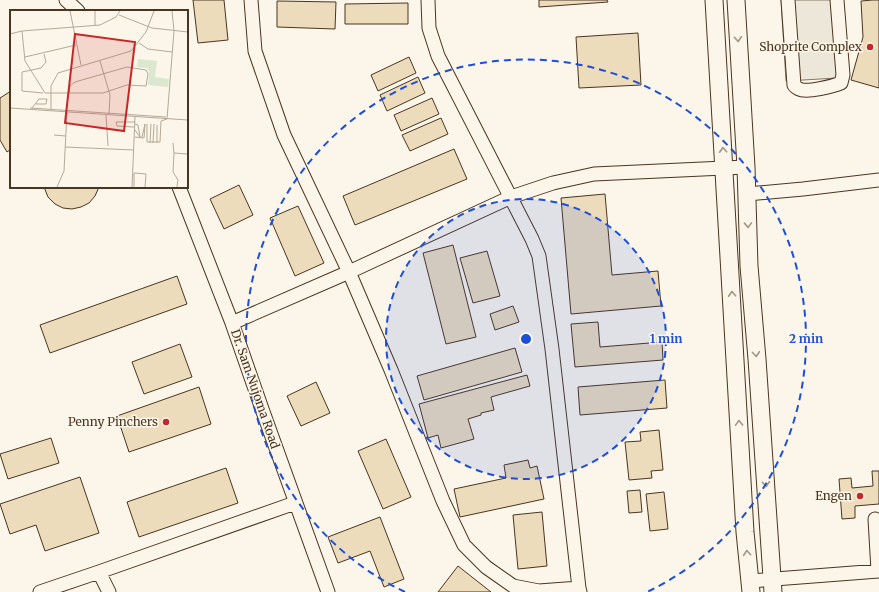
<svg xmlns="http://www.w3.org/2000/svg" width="879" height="592" font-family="Merriweather,serif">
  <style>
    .parking { fill: #ede7d9; stroke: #887966 }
    .building { fill: #ecdcbc; stroke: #4a3520 }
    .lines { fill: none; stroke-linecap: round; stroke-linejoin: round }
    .minor-casing { stroke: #4a3520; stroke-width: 15 }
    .major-casing { stroke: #4a3520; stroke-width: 19 }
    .minor { stroke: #fbf6e9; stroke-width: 13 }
    .major { stroke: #fbf6e9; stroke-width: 17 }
    .oneway { stroke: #a29684 }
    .ring { fill: none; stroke: #1d4ed8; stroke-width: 2; stroke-dasharray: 7 5 }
    .poi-dot { fill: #c62828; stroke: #fbf6e9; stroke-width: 1.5 }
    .labels { text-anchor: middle; stroke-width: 3; stroke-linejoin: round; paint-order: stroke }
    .poi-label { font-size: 12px; fill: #4a3520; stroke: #fbf6e9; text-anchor: end }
    .street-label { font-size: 12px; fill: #4a3520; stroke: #fbf6e9 }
    .inset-road { fill: none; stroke: #b4a999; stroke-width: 1 }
    .view { fill: #c62828; fill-opacity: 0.15; stroke: #c62828; stroke-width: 2 }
    .inset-edge { fill: none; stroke: #4a3520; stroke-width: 2 }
    .centre { fill: #1d4ed8; stroke: #fbf6e9; stroke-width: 2 }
    .ring-label { font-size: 12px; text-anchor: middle; font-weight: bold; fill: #1d4ed8; stroke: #fbf6e9; stroke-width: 3; stroke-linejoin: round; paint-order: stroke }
  </style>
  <rect width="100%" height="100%" fill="#fbf6e9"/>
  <path class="parking" d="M 781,0 L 831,0 L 837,78 L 786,81 Z"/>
  <path class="building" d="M 193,0 L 224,0 L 228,40 L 198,43 Z
    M 539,0 L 607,0 L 608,2 L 539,7 Z
    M 873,0 L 879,0 L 879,88 L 851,80 L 863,37 L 861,1 Z
    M 277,1 L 336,2 L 335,29 L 277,27 Z
    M 408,3 L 408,24 L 345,24 L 345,4 Z
    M 638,33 L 641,85 L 579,88 L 576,37 Z
    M 409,57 L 416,73 L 378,91 L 371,75 Z
    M 418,77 L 425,93 L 387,111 L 380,95 Z
    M 11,91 L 11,149 L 7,152 L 0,140 L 0,98 Z
    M 432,98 L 439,114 L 401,131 L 394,115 Z
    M 441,118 L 448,134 L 410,151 L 402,135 Z
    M 454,149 L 467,179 L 355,225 L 343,196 Z
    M 239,185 L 253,215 L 224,229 L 210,199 Z
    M 44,187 L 99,187 L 95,196 L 89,203 L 81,207 L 72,209 L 63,208 L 55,204 L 48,197 Z
    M 605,194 L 612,275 L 658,271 L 661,306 L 571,314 L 561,198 Z
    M 298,206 L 324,263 L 295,276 L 270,218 Z
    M 453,245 L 476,337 L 446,344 L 423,253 Z
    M 487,251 L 500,296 L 473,303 L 460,258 Z
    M 177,276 L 187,304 L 50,353 L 40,325 Z
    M 513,306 L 519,322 L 495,330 L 490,314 Z
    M 598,322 L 600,347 L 662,342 L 663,360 L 575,367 L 571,324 Z
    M 180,344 L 192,377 L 144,394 L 132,362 Z
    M 515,348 L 522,372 L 424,400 L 417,376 Z
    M 527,375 L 530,386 L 491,397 L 494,410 L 481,413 L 481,415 L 468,419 L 474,439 L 441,448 L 438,435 L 428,438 L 419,404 Z
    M 665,380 L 667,408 L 580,415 L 578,387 Z
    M 316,382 L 330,413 L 301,426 L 287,396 Z
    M 199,387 L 211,424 L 129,452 L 117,416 Z
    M 659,430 L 663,470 L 651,471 L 652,478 L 629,480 L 625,442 L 641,441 L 640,432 Z
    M 51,438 L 59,463 L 8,479 L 0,454 Z
    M 386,439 L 411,497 L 383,509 L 358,451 Z
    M 528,460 L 530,468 L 537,466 L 544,499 L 460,517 L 454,489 L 506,478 L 504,465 Z
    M 226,468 L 238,503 L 139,537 L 127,502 Z
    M 872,471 L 879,471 L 879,504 L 855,506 L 855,518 L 842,519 L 839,479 L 851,478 L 852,488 L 873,486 Z
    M 80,477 L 99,533 L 45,551 L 36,525 L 10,534 L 0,504 Z
    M 640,490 L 642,512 L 629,513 L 627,491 Z
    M 664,492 L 668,529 L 650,531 L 646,494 Z
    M 542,512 L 547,566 L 518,569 L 513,515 Z
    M 380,517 L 404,579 L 384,587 L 370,551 L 338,563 L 328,537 Z
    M 458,566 L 491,592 L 438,592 Z"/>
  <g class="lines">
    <g class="minor-casing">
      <path id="minor" d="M 66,0 L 78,11
        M 251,0 L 255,51 L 284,135 L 349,272 L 391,370 L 443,501 L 464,545 L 486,567 L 513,586 L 539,591 L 579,588 L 580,592
        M 428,0 L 429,28 L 438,56 L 532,239 L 539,256 L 552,349 L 579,588
        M 788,0 L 794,85 C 795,87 797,88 799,89 C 807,93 833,86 841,83 L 843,75 L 837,0
        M 179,187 L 232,323 L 262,409 L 328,592
        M 747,194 L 803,189 L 879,180
        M 232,323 L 349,272 L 511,197 L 553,183 L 594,174 L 746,167
        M 875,519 L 878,571
        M 99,572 L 109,592
        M 750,581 L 879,571
        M 40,592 L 99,572 L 295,503"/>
    </g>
    <g class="major-casing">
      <path id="major" d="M 714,0 L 745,532 L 751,592
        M 736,0 L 746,167 L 749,266 L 757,359 L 773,592"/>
    </g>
    <use href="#minor" class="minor"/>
    <use href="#major" class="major"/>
  </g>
  <defs><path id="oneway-chevron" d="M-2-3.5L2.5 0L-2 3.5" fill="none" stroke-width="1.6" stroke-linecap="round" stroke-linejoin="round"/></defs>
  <g class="oneway">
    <use href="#oneway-chevron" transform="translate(738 39) rotate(86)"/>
    <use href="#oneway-chevron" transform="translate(723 150) rotate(-93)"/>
    <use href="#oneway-chevron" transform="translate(748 225) rotate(88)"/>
    <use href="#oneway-chevron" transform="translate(732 294) rotate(-93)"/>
    <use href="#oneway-chevron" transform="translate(756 354) rotate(85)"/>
    <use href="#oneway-chevron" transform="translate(739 423) rotate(-92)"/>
    <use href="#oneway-chevron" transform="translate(766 484) rotate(86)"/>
    <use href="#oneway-chevron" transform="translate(747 553) rotate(-95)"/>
  </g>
  <circle cx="526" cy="339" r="140" fill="#1d4ed8" fill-opacity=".12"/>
  <g class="ring">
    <circle cx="526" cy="339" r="140"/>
    <path d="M405 592A280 280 0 1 1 647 592"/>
  </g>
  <g class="poi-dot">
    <circle cx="870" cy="47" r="4"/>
    <circle cx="166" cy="422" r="4"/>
    <circle cx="860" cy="496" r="4"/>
  </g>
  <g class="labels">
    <g class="poi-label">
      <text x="862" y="51">Shoprite Complex</text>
      <text x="158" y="426">Penny Pinchers</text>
      <text x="852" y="500">Engen</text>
    </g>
    <g class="street-label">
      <text transform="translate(255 389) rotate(71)" y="4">Dr. Sam Nujoma Road</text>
    </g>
  </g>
  <g transform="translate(10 10)">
    <rect width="178" height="178" fill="#fbf6e9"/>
    <path d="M 128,49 L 147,51 L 145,67 L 159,69 L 158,77 L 138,75 L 139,61 L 137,58 L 127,57 Z" fill="#dce7d0"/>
    <path class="inset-road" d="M 60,1 L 71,55M 109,5 L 142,18 L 178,22M 85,16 L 85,1M 12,21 L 15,51 L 35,83 L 59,83 L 60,76 L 65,72 L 117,57 L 136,60 L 138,64 L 136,76 L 117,75 L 93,83 L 59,83M 0,24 L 12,21 L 90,15 L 106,7 L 110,1M 129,33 L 138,39 L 162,42M 15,47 L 66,35M 90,51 L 100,85 L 99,105M 33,83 L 12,81 L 12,62 L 31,58 L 36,52 L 34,44M 0,98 L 178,110M 20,98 L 156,107M 22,98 L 29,89 L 37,89 L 36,94 L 26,94M 41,99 L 41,76 L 48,63 L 121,41 L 136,22 L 144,1M 96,105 L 98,136M 125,114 L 128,115 L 130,127 L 125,120M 137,114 L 137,132 L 150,132 L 151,111 L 157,109 L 164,21 L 162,1M 124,117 L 107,116 L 106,112 L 125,112M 44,125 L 56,126M 125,127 L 134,128 L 135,114M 132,127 L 135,114M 140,133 L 141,114M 143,133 L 144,114M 147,133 L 147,115M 163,133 L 164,143 L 178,144M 55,137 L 124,140M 164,143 L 163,162 L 168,170 L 167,177M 124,163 L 136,164 L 135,177M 47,177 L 54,161 L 57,102M 122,177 L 125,107M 124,177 L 124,163"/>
    <path class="view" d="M 65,24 L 125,32 L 114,121 L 55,113 Z"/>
    <rect width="178" height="178" class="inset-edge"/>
  </g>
  <circle cx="526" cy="339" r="6" class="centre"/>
  <g class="ring-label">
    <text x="666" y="343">1 min</text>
    <text x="806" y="343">2 min</text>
  </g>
</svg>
